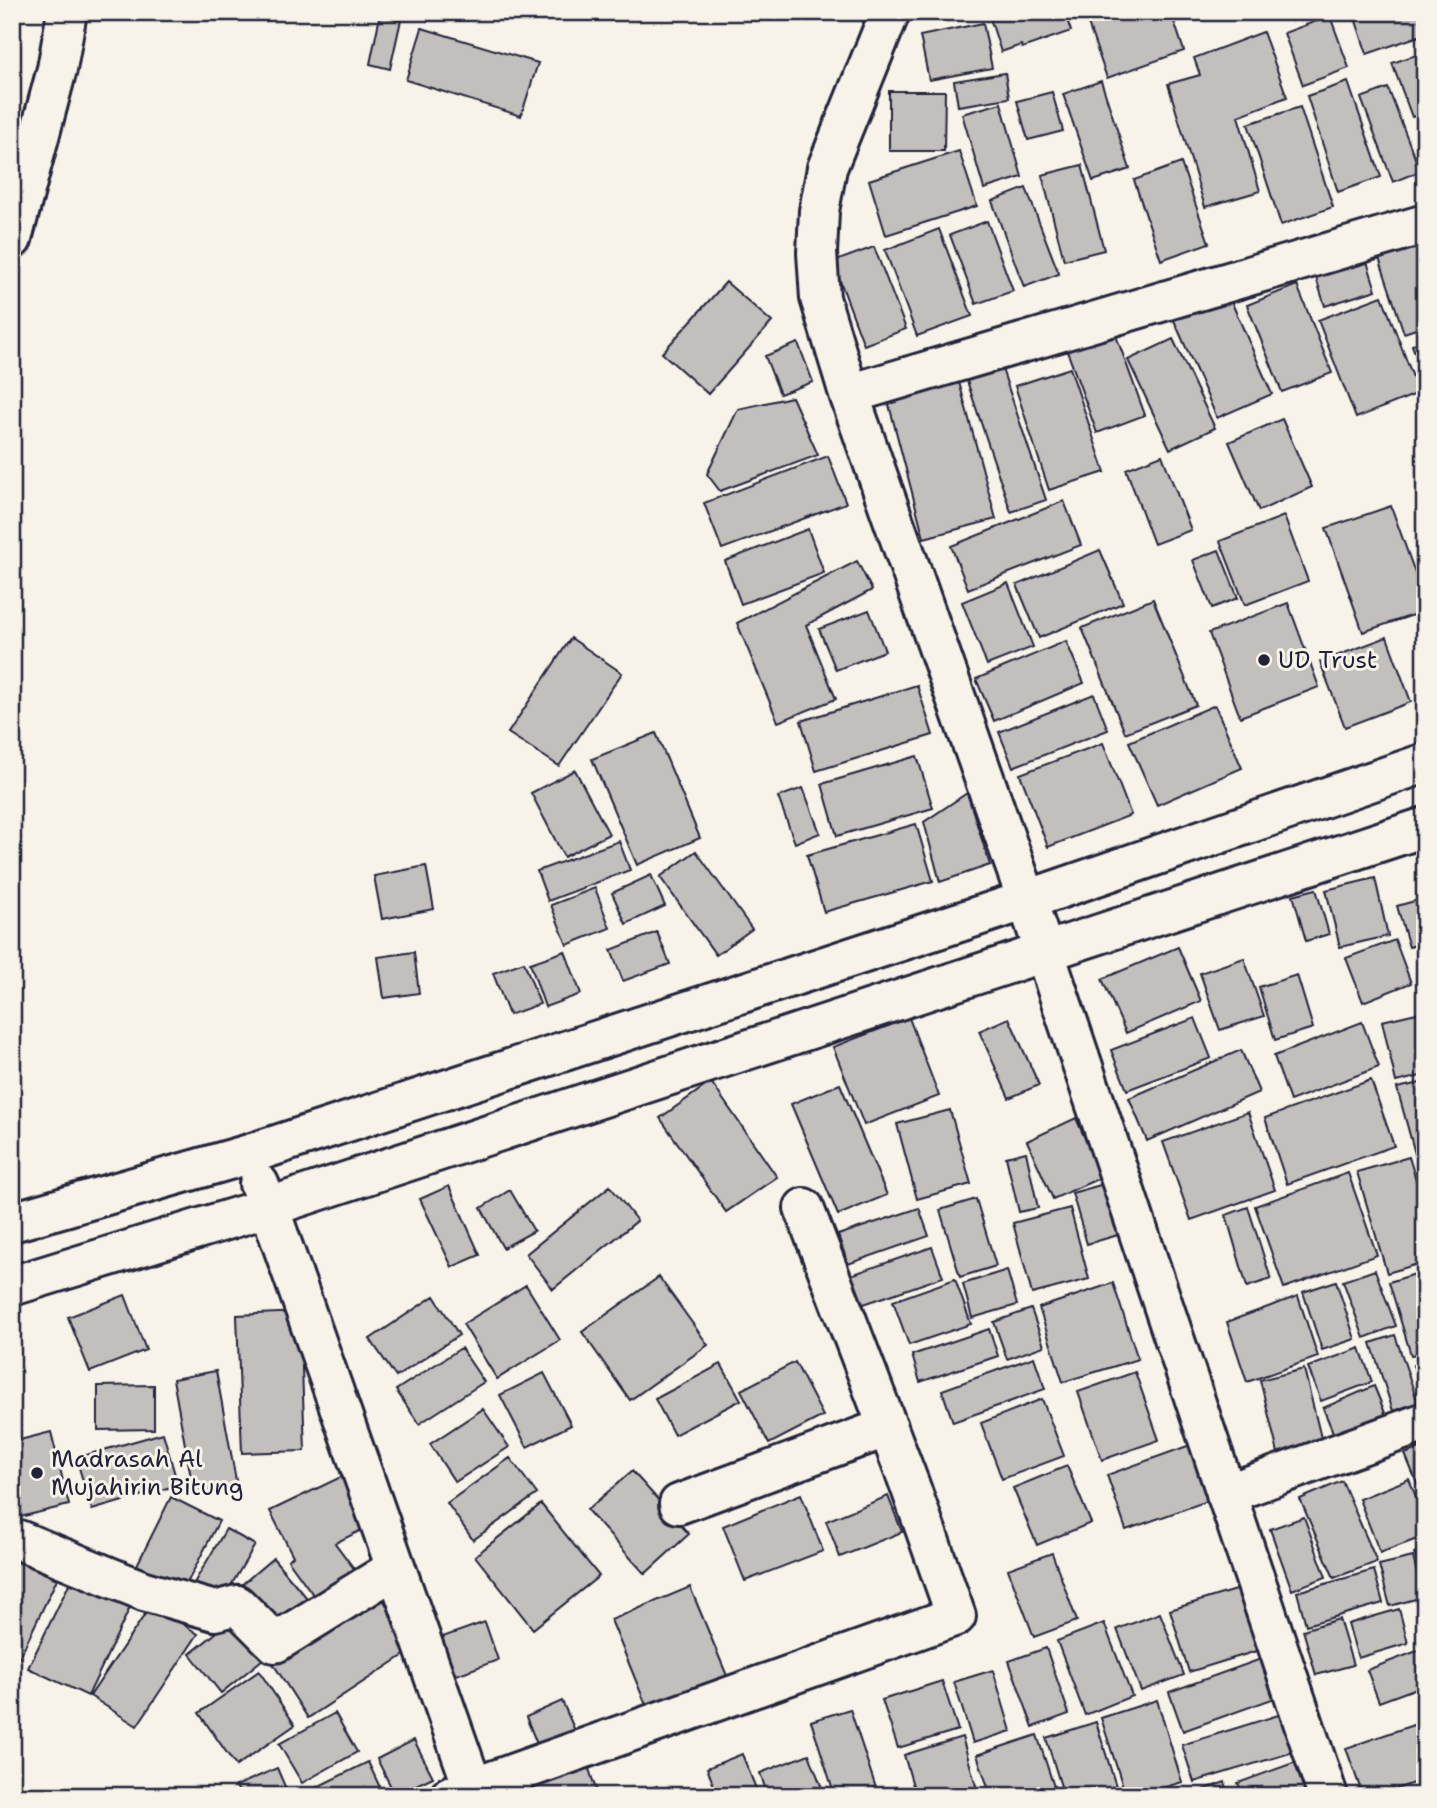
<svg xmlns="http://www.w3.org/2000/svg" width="1437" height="1808" font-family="'Shantell Sans',sans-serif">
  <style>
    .building { fill: #c2bfbd; stroke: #22223b; stroke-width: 2 }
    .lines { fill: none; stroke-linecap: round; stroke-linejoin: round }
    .minor-casing { stroke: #22223b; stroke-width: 44 }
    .minor { stroke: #f7f3e8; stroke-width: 38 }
    .poi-dot { fill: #22223b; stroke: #f7f3e8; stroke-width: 2.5 }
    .labels { text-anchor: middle; stroke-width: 6; stroke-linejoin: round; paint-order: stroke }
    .poi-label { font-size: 24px; fill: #22223b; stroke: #f7f3e8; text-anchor: start }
  </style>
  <rect width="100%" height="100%" fill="#f7f3e8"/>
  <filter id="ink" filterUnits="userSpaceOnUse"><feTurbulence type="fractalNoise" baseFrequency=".0143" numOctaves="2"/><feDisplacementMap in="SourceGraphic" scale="14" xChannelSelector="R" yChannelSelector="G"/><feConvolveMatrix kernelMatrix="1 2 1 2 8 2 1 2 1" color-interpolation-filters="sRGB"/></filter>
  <g filter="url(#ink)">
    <path class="building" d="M 988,12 L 1064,12 L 1071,31 L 1022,48 L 1021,45 L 1001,52 Z
      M 1102,12 L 1171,12 L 1184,51 L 1107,78 L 1086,18 Z
      M 1353,12 L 1425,12 L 1425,34 L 1367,54 Z
      M 380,16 L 401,20 L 390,69 L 370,64 Z
      M 1330,16 L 1349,68 L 1303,85 L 1284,33 Z
      M 983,23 L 992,68 L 929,80 L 920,36 Z
      M 422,28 L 538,63 L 521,116 L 406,80 Z
      M 1263,32 L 1287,97 L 1238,116 L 1260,191 L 1205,207 L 1168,84 L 1200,75 L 1194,58 Z
      M 1425,52 L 1425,113 L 1412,117 L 1392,63 Z
      M 1005,73 L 1009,98 L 958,106 L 954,81 Z
      M 1101,81 L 1130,169 L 1093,181 L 1063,94 Z
      M 1348,82 L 1381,177 L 1338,192 L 1307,96 Z
      M 1388,88 L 1420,171 L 1393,182 L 1361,98 Z
      M 889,91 L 945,91 L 944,151 L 889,151 Z
      M 1052,92 L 1063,131 L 1028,140 L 1017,101 Z
      M 1001,103 L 1022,177 L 984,189 L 962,114 Z
      M 1300,107 L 1333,207 L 1281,225 L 1248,124 Z
      M 959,151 L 977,206 L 886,235 L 869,180 Z
      M 1181,163 L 1209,243 L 1161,260 L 1134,180 Z
      M 1082,165 L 1104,250 L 1064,260 L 1042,175 Z
      M 1026,188 L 1059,274 L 1024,287 L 992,201 Z
      M 987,221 L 1013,291 L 976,304 L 950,235 Z
      M 939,229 L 972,316 L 917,336 L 885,250 Z
      M 1425,237 L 1425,326 L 1404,333 L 1377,252 Z
      M 1362,246 L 1376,290 L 1325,306 L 1311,262 Z
      M 874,247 L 906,329 L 864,345 L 833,262 Z
      M 726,282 L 772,322 L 708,394 L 662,353 Z
      M 1224,285 L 1272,394 L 1217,418 L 1169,309 Z
      M 1297,285 L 1332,373 L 1282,392 L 1247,305 Z
      M 1382,296 L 1419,393 L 1356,418 L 1318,320 Z
      M 1110,319 L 1145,415 L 1097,433 L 1062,337 Z
      M 1173,339 L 1215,428 L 1170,449 L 1128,360 Z
      M 1425,340 L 1425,380 L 1412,345 Z
      M 798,343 L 813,382 L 780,394 L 765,356 Z
      M 999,360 L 1046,500 L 1011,512 L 964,372 Z
      M 1070,368 L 1105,472 L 1049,490 L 1015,386 Z
      M 959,382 L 996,519 L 924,538 L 888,401 Z
      M 792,397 L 818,455 L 720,491 L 707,474 L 738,409 Z
      M 1282,419 L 1312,487 L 1259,511 L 1229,442 Z
      M 1162,455 L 1191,530 L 1154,544 L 1126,469 Z
      M 828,456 L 846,503 L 722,549 L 704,503 Z
      M 1064,501 L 1081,545 L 968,589 L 951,546 Z
      M 1391,506 L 1425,601 L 1425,611 L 1363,632 L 1326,528 Z
      M 1284,516 L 1308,581 L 1245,605 L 1220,541 Z
      M 808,529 L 824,573 L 741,604 L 725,561 Z
      M 1100,550 L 1123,603 L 1039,638 L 1017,585 Z
      M 1219,550 L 1238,598 L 1212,608 L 1193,560 Z
      M 857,561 L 872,590 L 806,625 L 836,699 L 778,722 L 737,623 Z
      M 1008,583 L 1033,647 L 987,665 L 962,602 Z
      M 1153,599 L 1196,705 L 1125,733 L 1082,628 Z
      M 1288,603 L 1319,687 L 1240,717 L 1209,633 Z
      M 869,610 L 885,651 L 836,670 L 819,629 Z
      M 1387,637 L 1411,702 L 1345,727 L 1320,662 Z
      M 571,638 L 622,673 L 559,766 L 508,733 Z
      M 1066,641 L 1084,683 L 994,721 L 976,679 Z
      M 917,685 L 933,735 L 816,771 L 801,721 Z
      M 1094,694 L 1108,730 L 1013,767 L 999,732 Z
      M 1215,705 L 1242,768 L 1157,805 L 1129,742 Z
      M 656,733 L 700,838 L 637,865 L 592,759 Z
      M 1103,743 L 1131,815 L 1048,847 L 1020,774 Z
      M 917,756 L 933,808 L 837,836 L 822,784 Z
      M 575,770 L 609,834 L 564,857 L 531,793 Z
      M 803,788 L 820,833 L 795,843 L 778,797 Z
      M 967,793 L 990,865 L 940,882 L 924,822 Z
      M 916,824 L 933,881 L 824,912 L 807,855 Z
      M 619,841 L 630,870 L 548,901 L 537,871 Z
      M 696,851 L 752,929 L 716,955 L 660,877 Z
      M 426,866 L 434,909 L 382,919 L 374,876 Z
      M 651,875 L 665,906 L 626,924 L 612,893 Z
      M 1375,878 L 1388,936 L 1340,947 L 1326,890 Z
      M 595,888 L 610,928 L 567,945 L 551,905 Z
      M 1316,889 L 1329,934 L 1306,941 L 1293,895 Z
      M 1425,898 L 1425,942 L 1409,947 L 1397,906 Z
      M 657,932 L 670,964 L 623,981 L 611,950 Z
      M 1395,940 L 1411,983 L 1363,1002 L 1346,958 Z
      M 1178,947 L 1201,1001 L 1126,1033 L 1102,979 Z
      M 565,951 L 581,994 L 545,1007 L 530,963 Z
      M 414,952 L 419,993 L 384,998 L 378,957 Z
      M 1244,958 L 1264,1016 L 1220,1030 L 1200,973 Z
      M 524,962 L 540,1004 L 509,1015 L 493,973 Z
      M 1297,975 L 1313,1028 L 1275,1040 L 1259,987 Z
      M 1425,1011 L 1425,1075 L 1396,1082 L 1382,1021 Z
      M 909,1018 L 939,1096 L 864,1125 L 833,1047 Z
      M 1009,1018 L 1039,1085 L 1009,1098 L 979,1031 Z
      M 1195,1018 L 1211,1058 L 1127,1090 L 1111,1050 Z
      M 1362,1022 L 1379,1067 L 1290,1101 L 1274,1056 Z
      M 1241,1050 L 1259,1092 L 1147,1141 L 1129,1098 Z
      M 1371,1080 L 1394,1146 L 1287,1184 L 1265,1118 Z
      M 711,1082 L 777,1177 L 726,1212 L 660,1118 Z
      M 1425,1082 L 1425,1159 L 1417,1161 L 1397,1088 Z
      M 840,1084 L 887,1195 L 838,1215 L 791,1104 Z
      M 950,1110 L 971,1184 L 917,1199 L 897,1124 Z
      M 1248,1112 L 1275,1190 L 1191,1220 L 1163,1142 Z
      M 1076,1118 L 1102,1177 L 1053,1199 L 1027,1141 Z
      M 1026,1152 L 1038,1208 L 1019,1212 L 1006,1157 Z
      M 1409,1157 L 1425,1209 L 1425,1262 L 1387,1273 L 1357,1172 Z
      M 1348,1173 L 1377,1255 L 1284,1288 L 1255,1206 Z
      M 1104,1184 L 1118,1235 L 1087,1244 L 1072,1193 Z
      M 449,1186 L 480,1255 L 452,1267 L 420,1199 Z
      M 610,1186 L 637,1221 L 553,1289 L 526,1254 Z
      M 510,1190 L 534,1231 L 503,1248 L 481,1208 Z
      M 976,1199 L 996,1266 L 960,1277 L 940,1210 Z
      M 1248,1207 L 1271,1279 L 1247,1287 L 1226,1215 Z
      M 919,1208 L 929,1236 L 848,1264 L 838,1235 Z
      M 1070,1208 L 1089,1279 L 1032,1294 L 1013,1223 Z
      M 932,1247 L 943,1277 L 858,1306 L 848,1276 Z
      M 1007,1270 L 1017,1305 L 972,1318 L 963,1284 Z
      M 1375,1270 L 1396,1326 L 1364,1338 L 1343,1281 Z
      M 1422,1272 L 1425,1281 L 1425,1352 L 1411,1355 L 1389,1282 Z
      M 659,1277 L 708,1345 L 630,1400 L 582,1332 Z
      M 955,1279 L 971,1324 L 909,1345 L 893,1301 Z
      M 1336,1281 L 1355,1339 L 1322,1350 L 1303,1292 Z
      M 1113,1283 L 1138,1359 L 1063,1382 L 1039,1308 Z
      M 526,1285 L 560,1340 L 497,1379 L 463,1324 Z
      M 125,1295 L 146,1350 L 90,1372 L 68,1317 Z
      M 434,1296 L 459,1335 L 396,1377 L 370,1339 Z
      M 1298,1296 L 1318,1357 L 1247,1382 L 1227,1322 Z
      M 1031,1309 L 1044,1346 L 1007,1359 L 994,1322 Z
      M 300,1312 L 305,1451 L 242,1453 L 237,1315 Z
      M 989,1329 L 998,1356 L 920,1382 L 912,1355 Z
      M 1395,1335 L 1418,1403 L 1393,1411 L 1371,1343 Z
      M 461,1348 L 484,1382 L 419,1424 L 396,1390 Z
      M 1360,1348 L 1372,1382 L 1321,1401 L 1308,1367 Z
      M 1034,1357 L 1045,1389 L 953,1422 L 942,1390 Z
      M 1425,1361 L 1425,1398 L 1413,1365 Z
      M 795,1362 L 823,1416 L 769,1444 L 741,1390 Z
      M 721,1364 L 741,1400 L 674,1435 L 655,1399 Z
      M 1304,1369 L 1323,1446 L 1279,1457 L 1260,1380 Z
      M 216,1371 L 237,1486 L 194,1494 L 173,1379 Z
      M 1135,1372 L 1159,1440 L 1102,1460 L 1078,1392 Z
      M 544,1373 L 571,1425 L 527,1447 L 500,1395 Z
      M 154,1385 L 154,1429 L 98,1430 L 98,1386 Z
      M 1374,1386 L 1390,1425 L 1339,1447 L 1323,1408 Z
      M 1042,1399 L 1064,1456 L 1002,1479 L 981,1423 Z
      M 483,1409 L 509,1447 L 455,1482 L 430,1444 Z
      M 51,1432 L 69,1505 L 12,1519 L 12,1442 Z
      M 163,1433 L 178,1485 L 92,1510 L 76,1458 Z
      M 1193,1444 L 1213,1499 L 1126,1530 L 1107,1475 Z
      M 1425,1446 L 1425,1503 L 1405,1454 Z
      M 510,1458 L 537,1494 L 473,1540 L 447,1503 Z
      M 1067,1466 L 1091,1523 L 1037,1545 L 1013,1488 Z
      M 632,1471 L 689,1534 L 645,1574 L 587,1510 Z
      M 347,1474 L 372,1525 L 335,1543 L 361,1578 L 322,1607 L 288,1560 L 293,1556 L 270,1511 Z
      M 1409,1479 L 1425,1520 L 1425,1536 L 1380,1553 L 1359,1499 Z
      M 1342,1481 L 1377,1562 L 1334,1578 L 1300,1499 Z
      M 801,1494 L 823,1551 L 745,1581 L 723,1526 Z
      M 888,1496 L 902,1532 L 840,1557 L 826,1521 Z
      M 171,1497 L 219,1521 L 184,1589 L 137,1565 Z
      M 541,1504 L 599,1576 L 533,1629 L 475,1556 Z
      M 1304,1517 L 1326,1577 L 1292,1590 L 1270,1529 Z
      M 226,1529 L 255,1545 L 220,1604 L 191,1588 Z
      M 1425,1549 L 1425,1579 L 1424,1579 L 1414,1553 Z
      M 1052,1553 L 1077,1621 L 1034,1637 L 1008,1569 Z
      M 1413,1557 L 1423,1597 L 1390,1606 L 1379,1565 Z
      M 273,1558 L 312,1604 L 281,1632 L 240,1586 Z
      M 18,1561 L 57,1579 L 14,1669 L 12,1572 Z
      M 1374,1570 L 1383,1603 L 1306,1625 L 1297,1592 Z
      M 75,1572 L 134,1599 L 88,1696 L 28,1668 Z
      M 690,1587 L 730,1683 L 650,1715 L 611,1620 Z
      M 1245,1587 L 1263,1649 L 1189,1672 L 1170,1610 Z
      M 378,1592 L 415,1648 L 308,1718 L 272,1662 Z
      M 152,1604 L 198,1634 L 137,1726 L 90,1696 Z
      M 1399,1609 L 1408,1643 L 1358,1658 L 1348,1624 Z
      M 1160,1613 L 1184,1675 L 1141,1691 L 1117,1629 Z
      M 238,1615 L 273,1651 L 221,1693 L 190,1654 Z
      M 1339,1619 L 1353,1665 L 1316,1675 L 1303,1630 Z
      M 485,1622 L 498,1660 L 451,1677 L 437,1639 Z
      M 1104,1623 L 1132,1696 L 1085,1715 L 1057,1641 Z
      M 1046,1648 L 1069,1714 L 1033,1727 L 1009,1661 Z
      M 1425,1648 L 1425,1685 L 1379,1702 L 1367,1670 Z
      M 1261,1659 L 1275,1698 L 1183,1731 L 1169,1692 Z
      M 993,1670 L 1011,1731 L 973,1743 L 954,1682 Z
      M 259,1671 L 295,1725 L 236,1766 L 199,1713 Z
      M 942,1681 L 958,1730 L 898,1748 L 882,1700 Z
      M 1157,1700 L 1182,1782 L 1137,1796 L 1126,1796 L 1101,1718 Z
      M 562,1701 L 576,1733 L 539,1749 L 526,1717 Z
      M 850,1709 L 876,1788 L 852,1796 L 835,1796 L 811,1721 Z
      M 1288,1712 L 1300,1750 L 1194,1782 L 1182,1745 Z
      M 335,1713 L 357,1752 L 302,1783 L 279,1744 Z
      M 1425,1721 L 1425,1779 L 1376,1796 L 1363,1796 L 1346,1748 Z
      M 1096,1722 L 1119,1796 L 1064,1796 L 1046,1738 Z
      M 1037,1735 L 1057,1796 L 991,1796 L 977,1755 Z
      M 962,1737 L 979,1796 L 916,1796 L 904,1755 Z
      M 414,1740 L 433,1777 L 395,1795 L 377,1759 Z
      M 742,1754 L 759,1796 L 718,1796 L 707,1768 Z
      M 809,1754 L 825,1796 L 768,1796 L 760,1773 Z
      M 586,1760 L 598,1796 L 504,1796 Z
      M 368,1762 L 384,1796 L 321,1796 L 317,1787 Z
      M 1296,1762 L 1308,1796 L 1243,1796 L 1238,1783 Z
      M 277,1768 L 289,1796 L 241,1796 L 236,1786 Z
      M 1225,1782 L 1229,1796 L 1186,1796 Z
      M 657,1786 L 660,1796 L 626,1796 Z"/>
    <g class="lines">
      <g class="minor-casing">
        <path id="minor" d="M 890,12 L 827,168 L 819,211 L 817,253 L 820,298 L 849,394 L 1027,900 L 1328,1796
          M 12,239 L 57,69 L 67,12
          M 849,394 L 1425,224
          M 259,1184 L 269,1207 L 476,1796
          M 12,1222 L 246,1155 L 1027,900 L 1425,763
          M 12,1286 L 269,1207 L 1425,827
          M 1226,1494 L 1425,1422
          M 679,1504 L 888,1427
          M 19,1540 L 144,1591 L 215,1611 L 237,1605 L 275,1643 L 396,1568
          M 450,1796 L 956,1616 L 909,1483 L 804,1208"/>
      </g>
      <use href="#minor" class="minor"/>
    </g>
  </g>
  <g class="poi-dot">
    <circle cx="1264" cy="660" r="7"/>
    <circle cx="37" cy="1473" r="7"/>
  </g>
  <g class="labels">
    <g class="poi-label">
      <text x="1278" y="668">UD Trust</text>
      <text x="51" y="1467">Madrasah Al<tspan x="51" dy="28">Mujahirin Bitung</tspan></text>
    </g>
  </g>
  <rect width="1437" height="1808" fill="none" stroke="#f7f3e8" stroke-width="42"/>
  <rect x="21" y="21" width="1395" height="1766" fill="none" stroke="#22223b" stroke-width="2.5" filter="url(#ink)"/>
</svg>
